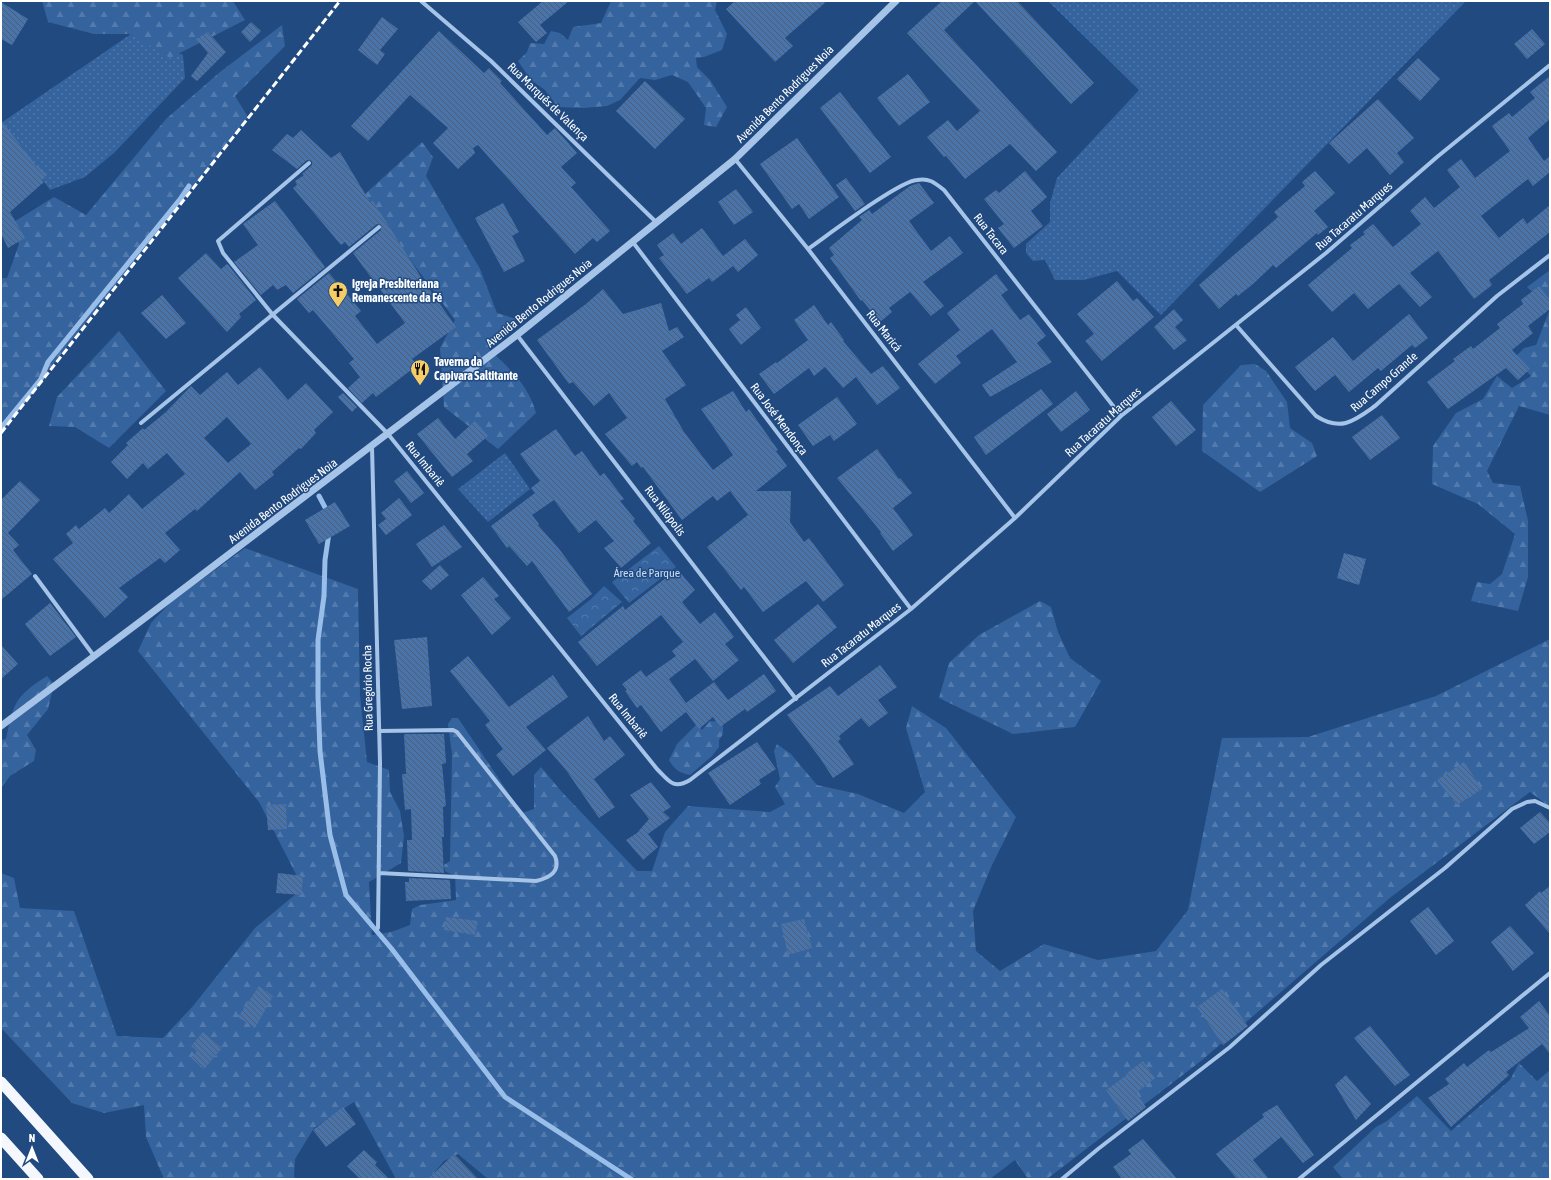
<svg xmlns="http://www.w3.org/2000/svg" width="1551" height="1180" font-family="'Asap Condensed',sans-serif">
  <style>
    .grass { fill: url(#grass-dots) }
    .forest { fill: url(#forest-firs) }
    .park { fill: url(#park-crowns) }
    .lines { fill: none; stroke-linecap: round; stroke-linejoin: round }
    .stream { stroke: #99bee9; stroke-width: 5 }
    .building { fill: url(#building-back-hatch); fill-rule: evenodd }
    .minor { stroke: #a6c3e8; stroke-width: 4 }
    .tertiary { stroke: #a6c3e8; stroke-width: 7 }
    .trunk { stroke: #f4f8fe; stroke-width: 11 }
    .rail { stroke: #fff; stroke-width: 3; stroke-dasharray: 7 3; stroke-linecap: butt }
    .labels { text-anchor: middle; stroke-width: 3; stroke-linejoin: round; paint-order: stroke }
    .street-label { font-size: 12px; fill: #fff; stroke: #204a80 }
    .poi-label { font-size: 12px; font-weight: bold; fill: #fff; stroke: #204a80; text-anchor: start }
    .park-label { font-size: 12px; fill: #c9ddf6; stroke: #204a80 }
  </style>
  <defs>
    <pattern id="grass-dots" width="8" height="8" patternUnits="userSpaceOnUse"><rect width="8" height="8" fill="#34639e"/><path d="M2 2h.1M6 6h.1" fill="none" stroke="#527aad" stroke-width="1.8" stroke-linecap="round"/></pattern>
    <pattern id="forest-firs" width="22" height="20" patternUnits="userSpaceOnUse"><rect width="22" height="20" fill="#34639e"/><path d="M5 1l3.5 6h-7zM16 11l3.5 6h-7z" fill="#527aad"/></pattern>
    <pattern id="park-crowns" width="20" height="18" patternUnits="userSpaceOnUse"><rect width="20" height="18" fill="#34639e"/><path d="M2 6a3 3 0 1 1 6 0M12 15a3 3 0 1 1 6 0" fill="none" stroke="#527aad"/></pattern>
    <pattern id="building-back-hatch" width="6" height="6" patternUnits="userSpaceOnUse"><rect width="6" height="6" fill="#4973a9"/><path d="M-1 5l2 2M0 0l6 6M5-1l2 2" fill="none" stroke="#4b5e76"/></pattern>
  </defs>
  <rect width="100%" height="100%" fill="#204a80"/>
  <path class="grass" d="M 1048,1 L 1466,1 L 1161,315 L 1117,271 L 1084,280 L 1055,280 L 1045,260 L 1033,261 L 1026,253 L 1026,244 L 1050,222 L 1050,203 L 1057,178 L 1139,90 Z
    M 131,34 L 183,55 L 185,78 L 115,152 L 85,177 L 50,190 L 1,123 Z
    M 505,453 L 530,489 L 488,522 L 458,489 Z"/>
  <path class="forest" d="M 42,1 L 233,1 L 245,20 L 170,58 L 131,34 L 94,34 L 48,22 Z
    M 611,1 L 717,1 L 715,10 L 727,34 L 722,50 L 704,57 L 696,58 L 697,67 L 710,80 L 727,107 L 716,127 L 704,125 L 706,108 L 688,82 L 672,75 L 655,80 L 640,78 L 620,100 L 607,106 L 583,108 L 558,107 L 545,90 L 531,80 L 518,61 L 527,52 L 530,43 L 544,44 L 551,31 L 560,33 L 568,40 L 573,27 L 601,23 Z
    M 282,25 L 285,46 L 235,96 L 248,117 L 1,430 L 1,278 L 7,278 L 19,244 L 12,223 L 54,197 L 86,215 L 166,119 L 220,72 Z
    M 422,142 L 433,157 L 426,176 L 480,269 L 497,313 L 516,319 L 489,349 C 509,368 529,386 536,413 L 498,449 L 444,407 L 440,348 L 455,320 L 363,196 Z
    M 1550,270 L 1550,308 L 1527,287 Z
    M 1550,309 L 1550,415 L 1519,406 L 1487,471 L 1493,483 L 1520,486 L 1528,521 L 1528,577 L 1518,611 L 1471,601 L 1477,582 L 1490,584 L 1502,574 L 1515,534 L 1478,504 L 1432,484 L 1433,446 L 1456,413 L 1483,399 L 1497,376 L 1512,388 L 1531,376 L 1514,358 L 1524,348 L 1536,345 Z
    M 119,331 L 166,391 L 109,448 L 75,427 L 49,426 L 57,397 Z
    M 1255,364 L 1266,371 L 1287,402 L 1290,428 L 1312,443 L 1317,456 L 1260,492 L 1202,451 L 1203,405 L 1241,365 Z
    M 245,548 L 358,589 L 360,695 L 367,762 L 389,770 L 390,792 L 400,811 L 404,836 L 401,863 L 369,882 L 372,935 L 391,932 L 410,925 L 412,909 L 420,905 L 456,900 L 455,876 L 445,871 L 444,865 L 450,861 L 452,754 L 448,724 L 452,718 L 458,718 L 522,813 L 534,809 L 534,775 L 541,767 L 561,791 L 637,871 L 652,871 L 665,832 L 688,806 L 770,812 L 785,804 L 775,787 L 780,779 L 774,751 L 777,744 L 791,754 L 817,785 L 858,794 L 904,813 L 925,792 L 906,728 L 912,706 L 946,728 L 1016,817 L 992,865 L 973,911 L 976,951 L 1000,971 L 1044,944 L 1098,960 L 1156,951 L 1188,910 L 1222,738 L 1308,737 L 1436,696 L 1550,639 L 1550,807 L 1530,792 L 1391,897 L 1201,1061 L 1047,1179 L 1028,1179 L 1015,1160 L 990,1179 L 488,1179 L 458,1154 L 444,1161 L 429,1179 L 396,1179 L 354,1102 L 314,1128 L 295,1159 L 294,1177 L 296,1179 L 164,1179 L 146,1137 L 144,1105 L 104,1113 L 72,1103 L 1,1028 L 1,873 L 14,878 L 20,908 L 74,911 L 117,1036 L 163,1038 L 193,1006 L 255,928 L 303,888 L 259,802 L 138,651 L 151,623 L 171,602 Z
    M 1040,601 L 1051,607 L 1058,632 L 1070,658 L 1101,681 L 1075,727 L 1013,734 L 939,698 L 949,663 L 979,635 Z
    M 47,676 L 54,684 L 48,709 L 27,735 L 36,750 L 34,761 L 10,776 L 1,788 L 1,740 L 6,739 C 14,703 14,697 47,676 Z
    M 710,721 L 723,722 L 723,734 L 719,740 L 719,747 L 712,756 L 690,775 C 679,773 675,770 669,760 L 677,744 L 697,724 L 702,730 Z
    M 1519,1063 L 1537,1081 L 1550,1070 L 1550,1179 L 1343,1179 L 1333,1167 L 1376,1127 L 1387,1121 L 1417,1096 L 1451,1131 L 1510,1080 Z"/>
  <path class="park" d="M 659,546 L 676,567 L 629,603 L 612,582 Z
    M 604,586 L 622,602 L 581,636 L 567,618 L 590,600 Z"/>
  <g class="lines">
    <path class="stream" d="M 1,428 L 41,379 L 48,362 L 181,198 L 189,186
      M 319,496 L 328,513
      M 329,533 L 325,560 L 324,596 L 318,640 L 318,697 L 320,751 L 330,835 L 346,895 L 391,948 L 505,1097 L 631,1179"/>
  </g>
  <path class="building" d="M 543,1 L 569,1 L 540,25 L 547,33 L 536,42 L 518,22 Z
    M 735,1 L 827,1 L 785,38 L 793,46 L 775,62 L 726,9 Z
    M 942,1 L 1017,1 L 1094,83 L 1071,104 L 975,1 L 944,30 L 1057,152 L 1036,171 L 1010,144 L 965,179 L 946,156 L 944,157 L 927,137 L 948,120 L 957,131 L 980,111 L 907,33 Z
    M 1,2 L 28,19 L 12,45 L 1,39 Z
    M 382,17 L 398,29 L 380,50 L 385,54 L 377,65 L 358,50 Z
    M 251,22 L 261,31 L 250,42 L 241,32 Z
    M 1532,29 L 1545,44 L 1527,59 L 1514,44 Z
    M 439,31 L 484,73 L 489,68 L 502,81 L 500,83 L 547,135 L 555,128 L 577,153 L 561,167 L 576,183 L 571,187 L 610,231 L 597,242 L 593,238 L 575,254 L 478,145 L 473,148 L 475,153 L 458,169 L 433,143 L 448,128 L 410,95 L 368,141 L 351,126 Z
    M 208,32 L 226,52 L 197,81 L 191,76 L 208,53 L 196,39 Z
    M 1418,58 L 1440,79 L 1420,101 L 1397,79 Z
    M 908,74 L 930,102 L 899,126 L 877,98 Z
    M 1550,76 L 1550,119 L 1528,138 L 1544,161 L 1550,156 L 1550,172 L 1533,186 L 1528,179 L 1481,216 L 1499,238 L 1523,218 L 1527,224 L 1550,205 L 1550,232 L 1489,280 L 1492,285 L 1474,299 L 1438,251 L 1410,273 L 1432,297 L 1420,307 L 1399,284 L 1368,309 L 1354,293 L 1332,312 L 1308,285 L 1352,248 L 1350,245 L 1365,234 L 1363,232 L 1373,224 L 1393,247 L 1421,224 L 1410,211 L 1425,197 L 1434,208 L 1460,187 L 1447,170 L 1461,159 L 1475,178 L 1510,151 L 1492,126 L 1509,113 L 1512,117 L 1535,98 L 1530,92 Z
    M 645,81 L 685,119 L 655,149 L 616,111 Z
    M 840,92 L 891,157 L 870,173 L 820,108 Z
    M 1378,99 L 1414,138 L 1397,153 L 1404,162 L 1390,175 L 1367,148 L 1349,164 L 1329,143 Z
    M 1,120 L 37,167 L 38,166 L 47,175 L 42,180 L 44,182 L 10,212 L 25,238 L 8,248 L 1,234 Z
    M 301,130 L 331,158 L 340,152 L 370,202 L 373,201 L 421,277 L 456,327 L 412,359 L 416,364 L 410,368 L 411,370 L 376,397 L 373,393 L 362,403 L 348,388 L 360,377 L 349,363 L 354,359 L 313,310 L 309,313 L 297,299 L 329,273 L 361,311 L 355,316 L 377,344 L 405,323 L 353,253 L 381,230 L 381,225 L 377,224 L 349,247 L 345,242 L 341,245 L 293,188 L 297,185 L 295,181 L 304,175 L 302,174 L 312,165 L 312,161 L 307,160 L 297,169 L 272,150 L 287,134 L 293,138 Z
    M 797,138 L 839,197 L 809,219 L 799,204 L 792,209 L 760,164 Z
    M 1025,171 L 1047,197 L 1031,211 L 1043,226 L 1014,248 L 998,228 L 1004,224 L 984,199 L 996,190 L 999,193 Z
    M 1315,171 L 1335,193 L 1314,211 L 1328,227 L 1318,235 L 1317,233 L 1276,268 L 1273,265 L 1253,284 L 1238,296 L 1236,294 L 1219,309 L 1199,285 L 1278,217 L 1274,212 L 1305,186 L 1302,182 Z
    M 846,178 L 865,204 L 855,211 L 836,185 Z
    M 919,183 L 934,203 L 909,221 L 931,251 L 950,236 L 963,253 L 923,282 L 944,306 L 931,316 L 910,292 L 889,308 L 892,312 L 880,322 L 862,300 L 861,301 L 830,258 L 834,255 L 829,248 L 862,220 L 859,217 L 869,210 L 872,214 L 910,186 Z
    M 736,189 L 753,212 L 734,225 L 718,202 Z
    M 275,201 L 325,267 L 293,293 L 286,285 L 277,290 L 273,285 L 261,295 L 234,262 L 258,245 L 243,224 Z
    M 503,203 L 519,232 L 512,236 L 525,261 L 504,272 L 475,218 Z
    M 702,228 L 723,256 L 745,239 L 758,255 L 738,272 L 733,266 L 712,282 L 709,278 L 687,294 L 659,258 L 664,255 L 657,245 L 673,233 L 681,244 Z
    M 206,253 L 221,269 L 227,264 L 229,266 L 256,300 L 239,314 L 241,317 L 227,332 L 178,278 Z
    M 996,274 L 1008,290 L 1001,295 L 1020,320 L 1029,314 L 1046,336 L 1037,343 L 1052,362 L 990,397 L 982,385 L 1017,362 L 992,329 L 956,356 L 961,363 L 935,384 L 918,364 L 960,330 L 947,313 Z
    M 1117,281 L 1133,301 L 1137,298 L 1154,317 L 1102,361 L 1085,341 L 1094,334 L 1077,314 Z
    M 1539,286 L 1550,300 L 1550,309 L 1528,326 L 1533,333 L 1512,350 L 1530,369 L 1518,380 L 1506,368 L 1448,409 L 1427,382 L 1455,361 L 1453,359 L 1471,346 L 1473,349 L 1500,328 L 1497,324 L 1523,304 L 1521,300 Z
    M 603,289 L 623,314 L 661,303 L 669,331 L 677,327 L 684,337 L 662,351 L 686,385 L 665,399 L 684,432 L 713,470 L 733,455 L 701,409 L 733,391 L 746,412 L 749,409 L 778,450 L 776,451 L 787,466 L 756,491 L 791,491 L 790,522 L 804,542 L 809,538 L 844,585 L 823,602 L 806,581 L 763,612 L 744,587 L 741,590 L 707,547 L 748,515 L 730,491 L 717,501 L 713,496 L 682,520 L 643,467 L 641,468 L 637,462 L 632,466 L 605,434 L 627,418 L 609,393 L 594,406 L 573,382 L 569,384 L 537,340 L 586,304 Z
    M 162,295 L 186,323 L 166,339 L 141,313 Z
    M 814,305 L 828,325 L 831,322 L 844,340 L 843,341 L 871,374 L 883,366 L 900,388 L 877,405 L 856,377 L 843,388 L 825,367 L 814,376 L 809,368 L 774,394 L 759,374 L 776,362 L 777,363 L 808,340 L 794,320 Z
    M 746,307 L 761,328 L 741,345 L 729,329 L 740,320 L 736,315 Z
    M 1174,309 L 1183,320 L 1175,327 L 1187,340 L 1174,350 L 1154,327 Z
    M 1409,314 L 1428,338 L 1415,348 L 1412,345 L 1381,371 L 1378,368 L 1349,392 L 1335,375 L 1315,391 L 1295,367 L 1333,337 L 1353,361 Z
    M 260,367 L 288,400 L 306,383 L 333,412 L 314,430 L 316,433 L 301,449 L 299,448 L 272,472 L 274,475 L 255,490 L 240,472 L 197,511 L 195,509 L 165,533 L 180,550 L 165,563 L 160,558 L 119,588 L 128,597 L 105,618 L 53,559 L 73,543 L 66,534 L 76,525 L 79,529 L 105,508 L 109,513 L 129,494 L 142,509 L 185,474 L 167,453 L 148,469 L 143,463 L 127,479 L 111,462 L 128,445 L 126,443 L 143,428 L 144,430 L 166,412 L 191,386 L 200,395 L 227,372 L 238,385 ZM 227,417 L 251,444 L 228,463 L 204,438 Z
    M 1041,389 L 1053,404 L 986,455 L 974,437 Z
    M 1076,391 L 1090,410 L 1061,432 L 1047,414 Z
    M 343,393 L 357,407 L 352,412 L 338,397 Z
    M 837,397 L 857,424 L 834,441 L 830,435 L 813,446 L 798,425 Z
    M 1171,401 L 1196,430 L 1176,446 L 1152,417 Z
    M 1382,415 L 1400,438 L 1370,460 L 1352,437 Z
    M 438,418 L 455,439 L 475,421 L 488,436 L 467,454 L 473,461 L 452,477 L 417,434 Z
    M 556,429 L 575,456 L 582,451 L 600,476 L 604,473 L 624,499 L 620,501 L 635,519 L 633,521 L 651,543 L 621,568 L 604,548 L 614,541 L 596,520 L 579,533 L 554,500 L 532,515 L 539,524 L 538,525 L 560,550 L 592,594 L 569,612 L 532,561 L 527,566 L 509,546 L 507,548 L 491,526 L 535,493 L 531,488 L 540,481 L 520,454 Z
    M 877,449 L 899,479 L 900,478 L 912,493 L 893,508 L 913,535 L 893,551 L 880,533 L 881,532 L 837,478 Z
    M 407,471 L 424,493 L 411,503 L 394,481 Z
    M 20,481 L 40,500 L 8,533 L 19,545 L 13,550 L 32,574 L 1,600 L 1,500 Z
    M 399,498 L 412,515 L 386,535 L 378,525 L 386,519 L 381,513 Z
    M 335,502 L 350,526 L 319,544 L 305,520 Z
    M 444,525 L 462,547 L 432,567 L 416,544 Z
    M 1344,553 L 1366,559 L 1359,585 L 1337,578 Z
    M 440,565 L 449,575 L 431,590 L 422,581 Z
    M 677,569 L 695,590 L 682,602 L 700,624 L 715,612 L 734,637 L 725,644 L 739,660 L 713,681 L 695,659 L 669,679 L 686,703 L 714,682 L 728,700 L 764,674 L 776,691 L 747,712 L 745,709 L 720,727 L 713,717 L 699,729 L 686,712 L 661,732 L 641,705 L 637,708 L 625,691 L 627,690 L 622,684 L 641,670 L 646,677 L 676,656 L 672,651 L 683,642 L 661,615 L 597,666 L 578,642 L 623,606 L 625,610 Z
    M 483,577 L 499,596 L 494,599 L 511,618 L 492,635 L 461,595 Z
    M 50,603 L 76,637 L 50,656 L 25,624 Z
    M 818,604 L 837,627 L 793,663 L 774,640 Z
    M 427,637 L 432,706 L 402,709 L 394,640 Z
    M 1,645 L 18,664 L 1,679 Z
    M 468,656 L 509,707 L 553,675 L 568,697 L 526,727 L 546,750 L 513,776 L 496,755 L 503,749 L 485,725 L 490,721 L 450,671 Z
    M 880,665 L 897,687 L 878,700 L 888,713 L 869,727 L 861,718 L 839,736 L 841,739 L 838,741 L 854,764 L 833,778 L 820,758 L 787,715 L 830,686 L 838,696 Z
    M 588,716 L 604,741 L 610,736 L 625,755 L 594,779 L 615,807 L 599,818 L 566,770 L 547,748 Z
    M 404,734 L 444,734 L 446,763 L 442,764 L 446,806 L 443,807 L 444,837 L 442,837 L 444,873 L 408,871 L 407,840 L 412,840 L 411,809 L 405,810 L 402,774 L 406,774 Z
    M 757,742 L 776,769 L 759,780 L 761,784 L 730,805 L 708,773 Z
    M 1464,762 L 1482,789 L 1457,805 L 1437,780 Z
    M 651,782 L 671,807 L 663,812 L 670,818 L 648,834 L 658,847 L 643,860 L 626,840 L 637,833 L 649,819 L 630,795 Z
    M 286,804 L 287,829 L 268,830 L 266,805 Z
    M 1540,812 L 1550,823 L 1550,832 L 1534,844 L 1520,828 Z
    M 278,873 L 303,876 L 302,895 L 276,893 Z
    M 409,878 L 450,880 L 451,899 L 406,901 L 405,882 L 409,882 Z
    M 1550,886 L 1550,934 L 1525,905 L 1540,891 L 1541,893 Z
    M 1428,907 L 1454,941 L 1436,955 L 1410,921 Z
    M 446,917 L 478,921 L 475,935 L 444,930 Z
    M 804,919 L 812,948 L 788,955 L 781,924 Z
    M 1510,926 L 1534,953 L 1513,971 L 1491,942 Z
    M 259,986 L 273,996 L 255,1028 L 238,1017 Z
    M 1222,989 L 1248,1026 L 1223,1045 L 1197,1007 Z
    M 1539,1001 L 1550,1016 L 1550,1054 L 1542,1044 L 1506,1072 L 1509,1075 L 1451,1127 L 1428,1098 L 1449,1084 L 1445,1079 L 1464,1063 L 1467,1067 L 1489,1050 L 1491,1052 L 1529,1028 L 1520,1017 Z
    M 1370,1026 L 1410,1075 L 1395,1086 L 1354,1038 Z
    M 203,1032 L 222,1048 L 204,1069 L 191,1058 L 197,1051 L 191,1046 Z
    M 1143,1061 L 1155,1078 L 1136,1093 L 1146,1107 L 1128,1121 L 1106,1090 L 1127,1075 L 1126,1074 Z
    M 1346,1075 L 1371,1104 L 1356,1120 L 1335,1085 Z
    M 1277,1105 L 1314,1155 L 1303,1163 L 1281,1137 L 1253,1160 L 1269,1179 L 1237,1179 L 1216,1154 L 1264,1117 L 1262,1114 Z
    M 343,1107 L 356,1124 L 326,1147 L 313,1130 Z
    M 1143,1139 L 1177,1179 L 1122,1179 L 1113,1167 L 1131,1154 L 1128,1150 Z
    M 364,1150 L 377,1162 L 375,1165 L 389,1179 L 360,1179 L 347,1166 Z
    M 454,1154 L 478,1179 L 428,1179 Z"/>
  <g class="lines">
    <path class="minor" d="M 421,1 L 491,61 L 656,222
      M 735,159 L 808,249 L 1015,518
      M 309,163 L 218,241 L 223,253 L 273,315 L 388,434 L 657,769 C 669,781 673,790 690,780 L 911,609 L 1015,518 L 1121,416 L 1326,253 L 1437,157 L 1550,65
      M 632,241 L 911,609
      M 808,249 C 828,235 899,181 917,180 C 929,178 934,182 944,190 L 1121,416
      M 1236,325 L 1316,416 C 1341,432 1354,421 1375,406 L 1497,296 L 1550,255
      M 517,335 L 796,699
      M 141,423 L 379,227
      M 372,447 L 380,763 L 378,928
      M 35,576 L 94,656
      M 379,731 L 453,730 L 457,732 L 555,856 C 561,872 549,878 536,881 L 379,873
      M 1062,1179 L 1098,1149 L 1230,1047 L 1321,965 L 1445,868 L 1512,809 L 1527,802 L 1535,801 L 1550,808
      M 1299,1179 L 1550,973"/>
    <path class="tertiary" d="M 1,726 L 141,621 L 517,335 L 735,159 L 896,1"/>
    <path class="trunk" d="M 1,1082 L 88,1179
      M 1,1138 L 38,1179"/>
    <path class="rail" d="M 1,433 L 340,1"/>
  </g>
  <defs>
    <g id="church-pin" transform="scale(1)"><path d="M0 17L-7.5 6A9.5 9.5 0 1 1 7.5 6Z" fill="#f5cc66" stroke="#204a80"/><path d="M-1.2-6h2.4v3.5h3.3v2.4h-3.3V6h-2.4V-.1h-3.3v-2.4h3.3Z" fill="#111"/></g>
    <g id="restaurant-pin" transform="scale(1)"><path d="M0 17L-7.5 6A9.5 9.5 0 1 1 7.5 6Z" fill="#f5cc66" stroke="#204a80"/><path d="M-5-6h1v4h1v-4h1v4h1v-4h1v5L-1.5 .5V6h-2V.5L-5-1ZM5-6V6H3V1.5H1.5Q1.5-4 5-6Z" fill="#111"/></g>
  </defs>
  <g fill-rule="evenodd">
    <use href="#church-pin" x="338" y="291"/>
    <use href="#restaurant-pin" x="420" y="369"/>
  </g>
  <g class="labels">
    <g class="street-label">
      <text transform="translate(785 94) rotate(-45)" y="4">Avenida Bento Rodrigues Noia</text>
      <text transform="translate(548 102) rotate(44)" y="4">Rua Marquês de Valença</text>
      <text transform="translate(1354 216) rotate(-41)" y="4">Rua Tacaratu Marques</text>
      <text transform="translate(991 234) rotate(52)" y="4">Rua Tacara</text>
      <text transform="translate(539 303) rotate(-39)" y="4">Avenida Bento Rodrigues Noia</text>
      <text transform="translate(884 331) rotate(52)" y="4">Rua Maricá</text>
      <text transform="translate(1384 382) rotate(-41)" y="4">Rua Campo Grande</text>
      <text transform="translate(779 419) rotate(53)" y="4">Rua José Mendonça</text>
      <text transform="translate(1103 422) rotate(-42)" y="4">Rua Tacaratu Marques</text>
      <text transform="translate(425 464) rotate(51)" y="4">Rua Imbariê</text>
      <text transform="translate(283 501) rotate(-37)" y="4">Avenida Bento Rodrigues Noia</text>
      <text transform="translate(665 511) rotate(53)" y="4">Rua Nilópolis</text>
      <text transform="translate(861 635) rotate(-38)" y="4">Rua Tacaratu Marques</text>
      <text transform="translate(368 688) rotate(-91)" y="4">Rua Gregório Rocha</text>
      <text transform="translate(628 716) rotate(51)" y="4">Rua Imbariê</text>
    </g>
    <g class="poi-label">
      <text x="352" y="288">Igreja Presbiteriana<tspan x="352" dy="14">Remanescente da Fé</tspan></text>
      <text x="434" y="366">Taverna da<tspan x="434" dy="14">Capivara Saltitante</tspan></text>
    </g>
    <g class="park-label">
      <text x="647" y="577">Área de Parque</text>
    </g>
  </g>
  <rect width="1551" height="1180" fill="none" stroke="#ffffff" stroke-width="4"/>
  <g transform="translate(32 1148)" stroke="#204a80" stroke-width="3" paint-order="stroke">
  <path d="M0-3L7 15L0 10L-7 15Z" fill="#ffffff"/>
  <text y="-6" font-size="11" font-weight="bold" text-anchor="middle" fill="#ffffff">N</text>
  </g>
</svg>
